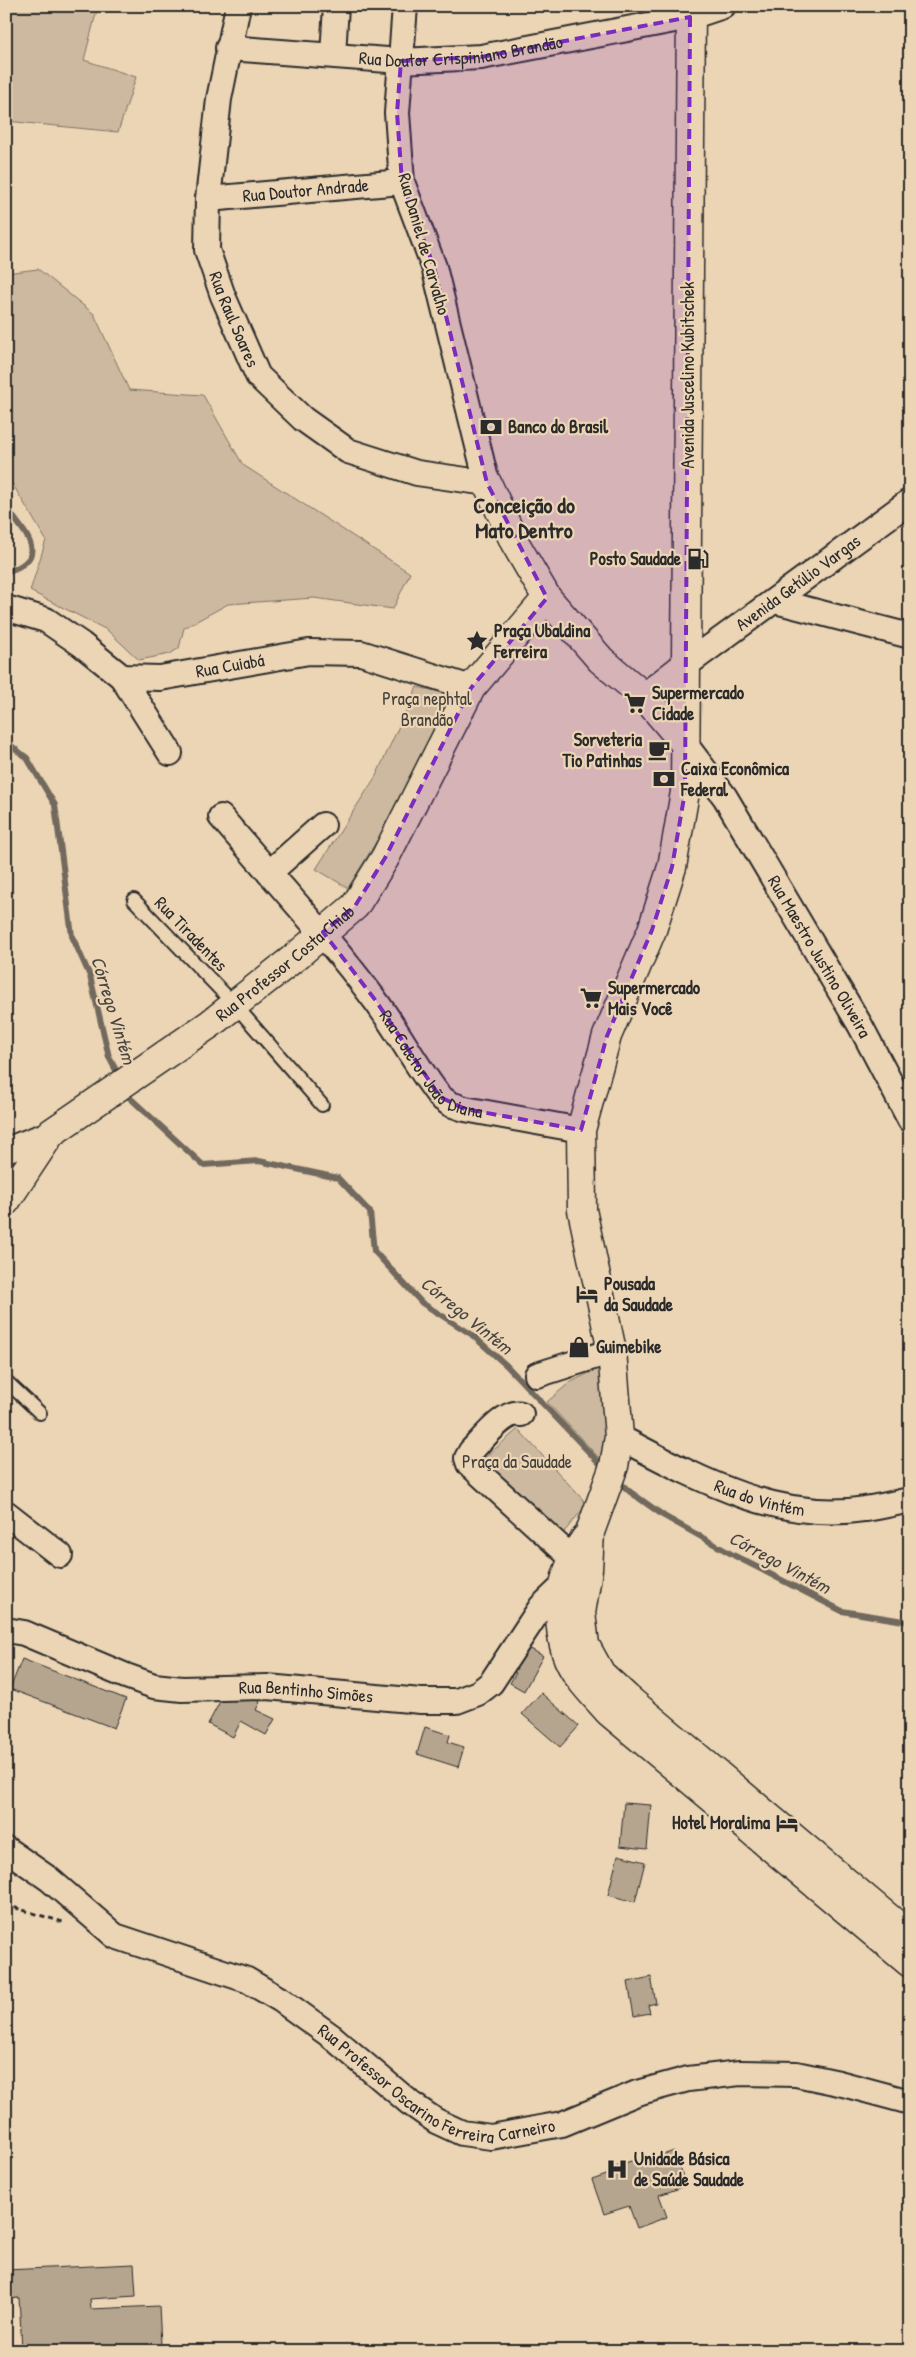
<svg xmlns="http://www.w3.org/2000/svg" width="916" height="2357" font-family="'Patrick Hand',sans-serif">
  <style>
    .green { fill: #cdb99f; stroke: #7c7265 }
    .lines { fill: none; stroke-linecap: round; stroke-linejoin: round }
    .stream { stroke: #71695d; stroke-width: 6 }
    .building { fill: #b6a58e; stroke: #2b2b2b }
    .service-casing { stroke: #2b2b2b; stroke-width: 16 }
    .minor-casing { stroke: #2b2b2b; stroke-width: 28 }
    .tertiary-casing { stroke: #2b2b2b; stroke-width: 31 }
    .secondary-casing { stroke: #2b2b2b; stroke-width: 31 }
    .path { stroke: #2b2b2b; stroke-width: 3; stroke-dasharray: 5 4; stroke-linecap: butt }
    .service { stroke: #ecd5b5; stroke-width: 12 }
    .minor { stroke: #ecd5b5; stroke-width: 24 }
    .tertiary { stroke: #ecd5b5; stroke-width: 28 }
    .secondary { stroke: #ecd5b5; stroke-width: 28 }
    .marked { fill: #7b2cbf; fill-opacity: 0.2; stroke: #7b2cbf; stroke-width: 4; stroke-dasharray: 10 6; stroke-linejoin: round }
    .labels { text-anchor: middle; stroke-width: 4.5; stroke-linejoin: round; paint-order: stroke }
    .street-label { font-size: 18px; fill: #2b2b2b; stroke: #ecd5b5 }
    .poi-label { font-size: 18px; font-weight: bold; fill: #2b2b2b; stroke: #ecd5b5; text-anchor: start }
    .park-label { font-size: 18px; fill: #43403c; stroke: #ecd5b5 }
    .water-label { font-size: 19px; font-style: italic; fill: #484540; stroke: #ecd5b5 }
    .district-label { font-size: 22px; font-weight: bold; fill: #2b2b2b; stroke: #ecd5b5 }
  </style>
  <rect width="100%" height="100%" fill="#ecd5b5"/>
  <filter id="ink" filterUnits="userSpaceOnUse"><feTurbulence type="fractalNoise" baseFrequency=".02" numOctaves="2"/><feDisplacementMap in="SourceGraphic" scale="10" xChannelSelector="R" yChannelSelector="G"/><feConvolveMatrix kernelMatrix="1 2 1 2 8 2 1 2 1" color-interpolation-filters="sRGB"/></filter>
  <g filter="url(#ink)">
    <path class="green" d="M 6,6 L 98,6 L 84,60 L 136,77 L 118,132 L 6,121 Z
      M 38,269 L 94,314 L 129,390 L 203,395 L 243,465 L 410,573 L 393,609 L 314,598 L 228,604 L 184,628 L 179,648 L 170,654 L 139,660 L 107,630 L 30,591 L 46,540 L 6,473 L 6,273 Z
      M 417,687 L 455,695 L 409,788 L 348,888 L 316,869 L 376,776 Z
      M 603,1366 L 608,1434 L 603,1462 L 547,1402 L 569,1383 Z
      M 518,1429 L 587,1504 L 560,1537 L 481,1461 Z"/>
    <g class="lines">
      <path class="stream" d="M 6,507 C 24,533 53,557 6,572
        M 6,742 L 27,758 L 55,805 L 72,936 L 90,976 L 109,1057 L 120,1078
        M 125,1089 L 129,1097 L 203,1165 L 259,1161 L 338,1178 L 370,1212 L 374,1251 L 422,1303 L 471,1334 L 506,1365 L 605,1469
        M 616,1479 L 629,1491 L 664,1516 L 735,1556 L 842,1611 L 910,1622"/>
    </g>
    <path class="building" d="M 522,1644 L 543,1656 L 524,1691 L 510,1683 L 516,1673 L 508,1669 Z
      M 22,1659 L 126,1699 L 114,1728 L 10,1689 Z
      M 241,1692 L 260,1702 L 256,1710 L 275,1719 L 266,1735 L 241,1721 L 233,1737 L 208,1724 L 224,1694 L 236,1701 Z
      M 541,1693 L 579,1726 L 560,1747 L 522,1714 Z
      M 425,1727 L 450,1735 L 448,1742 L 464,1747 L 458,1767 L 417,1754 Z
      M 624,1803 L 651,1805 L 647,1849 L 620,1846 Z
      M 618,1855 L 645,1862 L 635,1902 L 608,1895 Z
      M 651,1977 L 656,2003 L 648,2005 L 650,2013 L 634,2016 L 628,1982 Z
      M 674,2151 L 686,2186 L 659,2195 L 667,2217 L 637,2228 L 629,2206 L 604,2214 L 592,2180 L 618,2171 L 616,2166 L 634,2160 L 637,2164 Z
      M 134,2264 L 136,2296 L 90,2299 L 91,2309 L 159,2306 L 161,2345 L 82,2351 L 6,2351 L 22,2349 L 19,2298 L 6,2299 L 6,2270 Z"/>
    <g class="lines">
      <g class="service-casing">
        <path id="service" d="M 134,900 L 235,1005 L 322,1105
          M 6,1381 L 40,1413"/>
      </g>
      <g class="minor-casing">
        <g id="minor">
          <path id="s1" d="M 238,6 L 219,99 L 208,199 L 207,250 L 223,296 L 258,376 L 303,419 L 348,451 L 417,473 L 487,483 L 434,267 L 402,182 L 397,113 L 405,6"/>
          <path id="s2" d="M 228,48 L 401,61 L 481,57 L 690,17 L 723,6"/>
          <path d="M 333,55 L 336,6"/>
          <path id="s3" d="M 208,199 L 402,182"/>
          <path d="M 775,601 L 910,636"/>
          <path id="s4" d="M 6,608 L 46,620 L 81,644 L 122,677 L 160,678 L 309,652 L 361,653 L 471,688"/>
          <path id="s5" d="M 686,665 L 910,501"/>
          <path d="M 122,677 L 170,753"/>
          <path id="s6" d="M 685,744 L 725,797 L 860,1025 L 910,1120"/>
          <path id="s7" d="M 221,817 C 273,878 327,936 375,1000 C 398,1031 416,1066 440,1097 L 450,1104 L 465,1109 L 581,1130"/>
          <path d="M 269,873 L 323,825"/>
          <path d="M 6,1150 L 51,1133"/>
          <path d="M 537,1375 L 612,1351"/>
          <path d="M 521,1414 C 506,1409 481,1441 471,1451 L 467,1458 L 469,1464 L 573,1559 L 588,1569"/>
          <path id="s8" d="M 619,1437 C 695,1477 776,1523 865,1509 C 880,1507 895,1503 910,1500"/>
          <path d="M 6,1513 L 60,1555"/>
          <path id="s9" d="M 6,1630 L 24,1633 L 126,1676 L 154,1686 L 182,1689 L 267,1687 L 421,1701 L 457,1701 L 478,1693 L 491,1683 L 541,1607 L 562,1587"/>
          <path id="s10" d="M 6,1849 L 49,1879 L 115,1936 L 247,1980 L 281,2000 L 331,2036 L 410,2103 L 436,2121 L 462,2133 L 491,2137 L 562,2124 L 637,2093 L 688,2079 L 740,2073 L 796,2074 L 839,2083 L 910,2102"/>
        </g>
      </g>
      <g class="tertiary-casing">
        <g id="tertiary">
          <path d="M 487,483 L 515,543 L 547,598 L 601,660 L 645,697 L 685,744"/>
          <path d="M 645,697 L 686,665"/>
          <path id="s11" d="M 6,1201 L 51,1133 L 210,1024 L 294,958 L 355,906 L 385,858 L 471,688 L 547,598"/>
        </g>
      </g>
      <g class="secondary-casing">
        <path id="secondary" d="M 691,6 L 685,792 L 672,867 L 652,930 L 607,1036 L 581,1130 L 582,1210 L 612,1351 L 619,1437 L 614,1466 L 590,1532 L 588,1569 L 581,1613 L 585,1645 L 601,1674 L 627,1698 L 910,1936
          M 585,1539 C 561,1573 554,1613 566,1653 C 573,1675 594,1695 609,1712 L 910,1963"/>
      </g>
      <path class="path" d="M 6,1905 L 66,1923"/>
      <use href="#service" class="service"/>
      <use href="#minor" class="minor"/>
      <use href="#tertiary" class="tertiary"/>
      <use href="#secondary" class="secondary"/>
    </g>
  </g>
  <path class="marked" d="M 690,17 L 685,792 L 672,867 L 652,930 L 607,1036 L 581,1130 L 465,1109 L 440,1097 L 376,1001 L 323,932 L 355,906 L 385,858 L 471,688 L 547,598 L 487,483 L 434,267 L 402,182 L 397,113 L 401,61 L 481,57 Z"/>
  <defs>
    <g id="bank-bare" transform="scale(1.725)"><path d="M-6-4H6V4H-6ZM0-2.3a2.3 2.3 0 1 0 0 4.6a2.3 2.3 0 1 0 0-4.6Z" fill="#2b2b2b" stroke="#ecd5b5" stroke-width="2.5" paint-order="stroke"/></g>
    <g id="fuel-bare" transform="scale(1.725)"><path d="M-5.5-6h7V0h2V4h1.3V-2.5L3-4.5l.8-.8L6-3V5H2.5V1h-1V6h-7ZM-4.2-4.7v3.2H.2V-4.7Z" fill="#2b2b2b" stroke="#ecd5b5" stroke-width="2.5" paint-order="stroke"/></g>
    <g id="sight-bare" transform="scale(1.725)"><path d="M0-6L1.8-2.2L6-1.7L2.9 1.2L3.7 5.4L0 3.3L-3.7 5.4L-2.9 1.2L-6-1.7L-1.8-2.2Z" fill="#2b2b2b" stroke="#ecd5b5" stroke-width="2.5" paint-order="stroke"/></g>
    <g id="supermarket-bare" transform="scale(1.725)"><path d="M-6-5.5h2.5l.6 2H6L4.5 2H-2.5L-4.4-4H-6ZM-1.5 3.2a1.3 1.3 0 1 0 .1 0ZM3 3.2a1.3 1.3 0 1 0 .1 0Z" fill="#2b2b2b" stroke="#ecd5b5" stroke-width="2.5" paint-order="stroke"/></g>
    <g id="cafe-bare" transform="scale(1.725)"><path d="M-5.5-4.5H6V0H3Q3 3.5 0 3.5H-2.5Q-5.5 3.5-5.5 0ZM3-3.2v2h1.7v-2ZM-6 4.5H4V6H-6Z" fill="#2b2b2b" stroke="#ecd5b5" stroke-width="2.5" paint-order="stroke"/></g>
    <g id="hotel-bare" transform="scale(1.725)"><path d="M-6-4.5h1.5V1H6V5H4.5V3h-9V5H-6ZM-4 0a1.8 1.8 0 1 1 3.6 0ZM.5 0V-2.5h3Q6-2.5 6 0Z" fill="#2b2b2b" stroke="#ecd5b5" stroke-width="2.5" paint-order="stroke"/></g>
    <g id="shop-bare" transform="scale(1.725)"><path d="M-5-2.5h2.3a2.7 3.5 0 0 1 5.4 0H5L5.5 6h-11ZM-1.5-2.5h3a1.5 2.3 0 0 0-3 0Z" fill="#2b2b2b" stroke="#ecd5b5" stroke-width="2.5" paint-order="stroke"/></g>
    <g id="hospital-bare" transform="scale(1.725)"><path d="M-5-5h3v3.5h4V-5h3V5h-3V1.5h-4V5h-3Z" fill="#2b2b2b" stroke="#ecd5b5" stroke-width="2.5" paint-order="stroke"/></g>
  </defs>
  <g fill-rule="evenodd">
    <use href="#bank-bare" x="491" y="427"/>
    <use href="#fuel-bare" x="698" y="559"/>
    <use href="#sight-bare" x="477" y="641"/>
    <use href="#supermarket-bare" x="635" y="703"/>
    <use href="#cafe-bare" x="659" y="750"/>
    <use href="#bank-bare" x="664" y="779"/>
    <use href="#supermarket-bare" x="591" y="998"/>
    <use href="#hotel-bare" x="587" y="1294"/>
    <use href="#shop-bare" x="579" y="1347"/>
    <use href="#hotel-bare" x="787" y="1823"/>
    <use href="#hospital-bare" x="617" y="2169"/>
  </g>
  <g class="labels">
    <g class="street-label">
      <text dy="6" stroke="none"><textPath href="#s2" startOffset="234">Rua Doutor Crispiniano Brandão</textPath></text>
      <text dy="6" stroke="none"><textPath href="#s3" startOffset="98">Rua Doutor Andrade</textPath></text>
      <text transform="translate(424 244) rotate(74)" y="6">Rua Daniel de Carvalho</text>
      <text dy="6" stroke="none"><textPath href="#s1" startOffset="321">Rua Raul Soares</textPath></text>
      <text transform="translate(688 375) rotate(-90)" y="6">Avenida Juscelino Kubitschek</text>
      <text dy="6" stroke="none"><textPath href="#s5" startOffset="139">Avenida Getúlio Vargas</textPath></text>
      <text dy="6" stroke="none"><textPath href="#s4" startOffset="246">Rua Cuiabá</textPath></text>
      <text transform="translate(191 934) rotate(46)" y="6">Rua Tiradentes</text>
      <text dy="6" stroke="none"><textPath href="#s6" startOffset="252">Rua Maestro Justino Oliveira</textPath></text>
      <text dy="6" stroke="none"><textPath href="#s11" startOffset="371">Rua Professor Costa Chiab</textPath></text>
      <text dy="6" stroke="none"><textPath href="#s7" startOffset="328">Rua Coletor João Diana</textPath></text>
      <text dy="6" stroke="none"><textPath href="#s8" startOffset="154">Rua do Vintém</textPath></text>
      <text dy="6" stroke="none"><textPath href="#s9" startOffset="311">Rua Bentinho Simões</textPath></text>
      <text dy="6" stroke="none"><textPath href="#s10" startOffset="502">Rua Professor Oscarino Ferreira Carneiro</textPath></text>
    </g>
    <g class="poi-label">
      <text x="508" y="433">Banco do Brasil</text>
      <text x="681" y="565" text-anchor="end">Posto Saudade</text>
      <text x="494" y="637">Praça Ubaldina<tspan x="494" dy="21">Ferreira</tspan></text>
      <text x="652" y="699">Supermercado<tspan x="652" dy="21">Cidade</tspan></text>
      <text x="642" y="746" text-anchor="end">Sorveteria<tspan x="642" dy="21">Tio Patinhas</tspan></text>
      <text x="681" y="775">Caixa Econômica<tspan x="681" dy="21">Federal</tspan></text>
      <text x="608" y="994">Supermercado<tspan x="608" dy="21">Mais Você</tspan></text>
      <text x="604" y="1290">Pousada<tspan x="604" dy="21">da Saudade</tspan></text>
      <text x="596" y="1353">Guimebike</text>
      <text x="770" y="1829" text-anchor="end">Hotel Moralima</text>
      <text x="634" y="2165">Unidade Básica<tspan x="634" dy="21">de Saúde Saudade</tspan></text>
    </g>
    <g class="park-label">
      <text x="427" y="705">Praça nephtal<tspan x="427" dy="21">Brandão</tspan></text>
      <text x="517" y="1468">Praça da Saudade</text>
    </g>
    <g class="water-label">
      <text transform="translate(114 1010) rotate(73)" y="7">Córrego Vintém</text>
      <text transform="translate(467 1315) rotate(39)" y="7">Córrego Vintém</text>
      <text transform="translate(780 1562) rotate(28)" y="7">Córrego Vintém</text>
    </g>
    <g class="district-label">
      <text x="524" y="513">Conceição do<tspan x="524" dy="25">Mato Dentro</tspan></text>
    </g>
  </g>
  <rect width="916" height="2357" fill="none" stroke="#ecd5b5" stroke-width="25"/>
  <rect x="12" y="12" width="891" height="2332" fill="none" stroke="#2b2b2b" stroke-width="2" filter="url(#ink)"/>
</svg>
